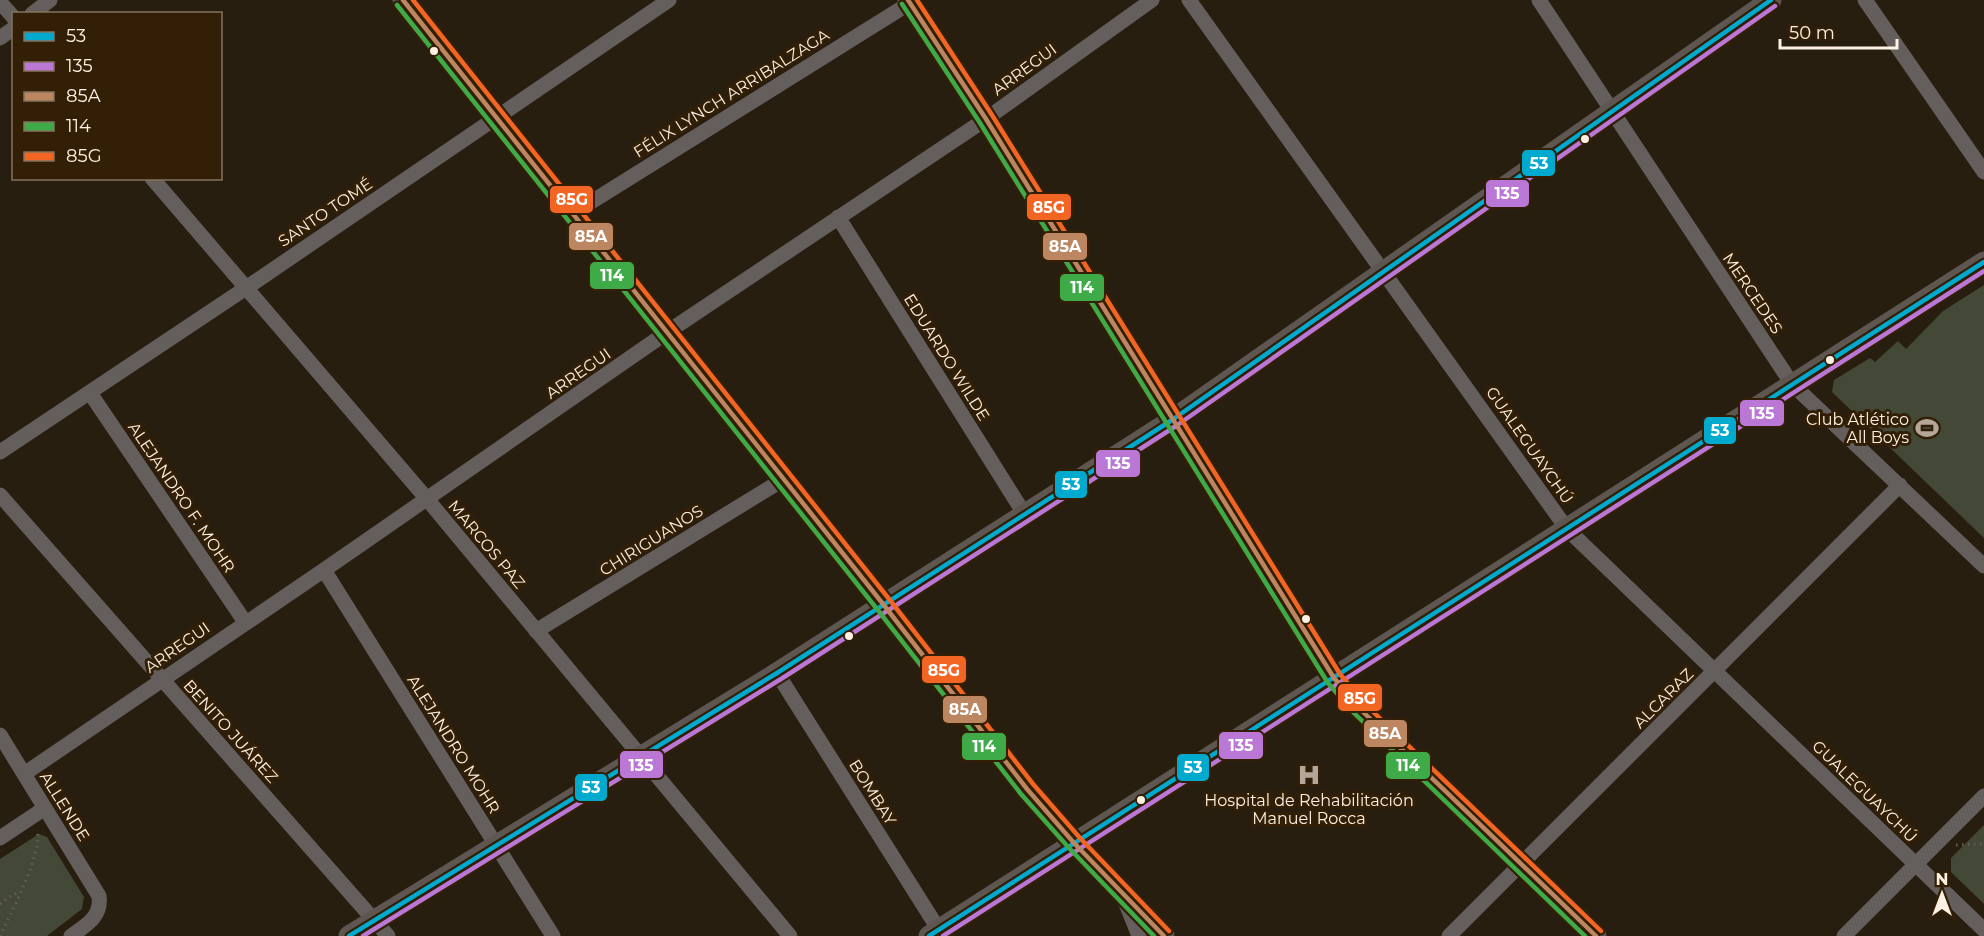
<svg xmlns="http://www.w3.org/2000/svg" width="1984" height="936" font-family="Montserrat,sans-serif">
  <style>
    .green { fill: #434837 }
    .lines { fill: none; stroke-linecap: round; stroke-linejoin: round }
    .path { stroke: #635d59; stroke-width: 3; stroke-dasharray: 1.5 4.5; stroke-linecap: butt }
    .street { stroke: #645f5d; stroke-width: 15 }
    .secondary { stroke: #5e5651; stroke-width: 21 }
    .bus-1-casing { stroke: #321f06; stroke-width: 9 }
    .bus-2-casing { stroke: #321f06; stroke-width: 9 }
    .bus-3-casing { stroke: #321f06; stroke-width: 9 }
    .bus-4-casing { stroke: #321f06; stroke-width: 9 }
    .bus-5-casing { stroke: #321f06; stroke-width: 9 }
    .bus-1 { stroke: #00a9ce; stroke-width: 4.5 }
    .bus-2 { stroke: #ba77d6; stroke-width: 4.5 }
    .bus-3 { stroke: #bb8660; stroke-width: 4.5 }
    .bus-4 { stroke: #3fab48; stroke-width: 4.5 }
    .bus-5 { stroke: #f26522; stroke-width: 4.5 }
    .bus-dot { fill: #fef1e3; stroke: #321f06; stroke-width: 2 }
    .labels { text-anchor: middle; stroke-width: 6; stroke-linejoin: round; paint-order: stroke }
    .street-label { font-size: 16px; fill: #fef1e3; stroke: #321f06 }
    .poi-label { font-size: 16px; fill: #fef1e3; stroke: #321f06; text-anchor: end }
    .line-badge { stroke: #321f06; stroke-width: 2 }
    .badge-label { font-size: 16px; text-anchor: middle; font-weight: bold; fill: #fff }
  </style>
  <rect width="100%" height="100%" fill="#281e10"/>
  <path class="green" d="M 1984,285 L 1984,538 L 1832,392 L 1834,380 L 1870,358 L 1875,362 L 1898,341 L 1906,349 L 1943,311 Z
    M 1984,825 L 1984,904 L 1951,872 L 1951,858 Z
    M 39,834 L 47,837 L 84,897 L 82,909 L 47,936 L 0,936 L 0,859 Z"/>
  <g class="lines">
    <path class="path" d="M 1956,845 L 1984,844
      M 0,904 L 12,895 L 21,892
      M 0,936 C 9,917 44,850 37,832"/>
    <path class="street" d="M 1189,0 L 1567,529 L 1984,930
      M 1539,0 L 1792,384 L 1984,566
      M 1865,0 L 1984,172
      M 0,2 L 14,18
      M 32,14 L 50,0
      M 0,38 L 14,28
      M 152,178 L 427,499 L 790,936
      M 572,214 L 910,3
      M 838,217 L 1025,515
      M 90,393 L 245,622
      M 0,452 L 246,288 L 669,0
      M 0,495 L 388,936
      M 324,570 L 553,936
      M 536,631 L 784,479
      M 777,673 L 939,930
      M 0,735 L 99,896 C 102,917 86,925 71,936
      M 24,774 L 324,570 L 666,333 L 986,119 L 1152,0
      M 0,838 L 45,808
      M 1125,901 L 1139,936
      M 1449,936 L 1900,485
      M 1844,936 L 1984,796"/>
    <path class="secondary" d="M 403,0 L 883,604 L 1027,789 L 1074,843 L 1164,936
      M 908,0 L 986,119 L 1334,678 L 1360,709 L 1596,936
      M 349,936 L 777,673 L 1172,420 L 1771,0
      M 929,936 L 1984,262"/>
    <g class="bus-1-casing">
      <path id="bus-1" d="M 349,936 L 777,673 L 1172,420 L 1771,0
        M 929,936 L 1984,262"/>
    </g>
    <g class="bus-2-casing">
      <path id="bus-2" d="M 363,936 L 781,679 L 1176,426 L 1775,6
        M 943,936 L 1984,271"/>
    </g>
    <g class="bus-3-casing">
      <path id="bus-3" d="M 403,0 L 883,604 L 1027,789 L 1074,843 L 1164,936
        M 908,0 L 986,119 L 1334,678 L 1360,709 L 1596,936"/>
    </g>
    <g class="bus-4-casing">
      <path id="bus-4" d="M 902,4 L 980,123 L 1328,683 L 1355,714 L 1585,936
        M 397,5 L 877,609 L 1021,794 L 1069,848 L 1154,936"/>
    </g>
    <g class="bus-5-casing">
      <path id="bus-5" d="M 413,0 L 889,599 L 1033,784 L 1080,838 L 1169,931
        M 917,0 L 992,115 L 1340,674 L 1365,704 L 1601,931"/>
    </g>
    <use href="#bus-1" class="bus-1"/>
    <use href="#bus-2" class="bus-2"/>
    <use href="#bus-3" class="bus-3"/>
    <use href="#bus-4" class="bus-4"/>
    <use href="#bus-5" class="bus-5"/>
  </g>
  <defs>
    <g id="stadium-bare" transform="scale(1.8)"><path d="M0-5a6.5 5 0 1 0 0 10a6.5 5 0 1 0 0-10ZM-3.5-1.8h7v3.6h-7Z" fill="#b3a799" stroke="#321f06" stroke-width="2.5" paint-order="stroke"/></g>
    <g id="hospital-bare" transform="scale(1.8)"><path d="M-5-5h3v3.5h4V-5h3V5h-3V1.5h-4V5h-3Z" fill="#b3a799" stroke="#321f06" stroke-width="2.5" paint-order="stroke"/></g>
  </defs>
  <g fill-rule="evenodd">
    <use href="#stadium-bare" x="1927" y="428"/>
    <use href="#hospital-bare" x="1309" y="775"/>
  </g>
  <g class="bus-dot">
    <circle cx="434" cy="51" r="5"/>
    <circle cx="1585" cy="139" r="5"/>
    <circle cx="1830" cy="360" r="5"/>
    <circle cx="1306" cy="619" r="5"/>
    <circle cx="849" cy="636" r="5"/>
    <circle cx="1141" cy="800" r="5"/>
  </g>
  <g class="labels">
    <g class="street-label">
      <text transform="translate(1024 69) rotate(-36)" y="6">ARREGUI</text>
      <text transform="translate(731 93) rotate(-32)" y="6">FÉLIX LYNCH ARRIBALZAGA</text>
      <text transform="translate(325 212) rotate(-34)" y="6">SANTO TOMÉ</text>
      <text transform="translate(1753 293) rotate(56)" y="6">MERCEDES</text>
      <text transform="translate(947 357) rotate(58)" y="6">EDUARDO WILDE</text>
      <text transform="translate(578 373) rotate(-35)" y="6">ARREGUI</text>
      <text transform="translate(1530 445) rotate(55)" y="6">GUALEGUAYCHÚ</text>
      <text transform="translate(182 497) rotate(56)" y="6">ALEJANDRO F. MOHR</text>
      <text transform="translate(651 540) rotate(-32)" y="6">CHIRIGUANOS</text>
      <text transform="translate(487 544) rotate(50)" y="6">MARCOS PAZ</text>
      <text transform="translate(177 647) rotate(-35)" y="6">ARREGUI</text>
      <text transform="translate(1663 698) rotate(-45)" y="6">ALCARAZ</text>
      <text transform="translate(231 731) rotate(48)" y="6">BENITO JUÁREZ</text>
      <text transform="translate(454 744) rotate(58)" y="6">ALEJANDRO MOHR</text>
      <text transform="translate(1865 791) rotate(44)" y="6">GUALEGUAYCHÚ</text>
      <text transform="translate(873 792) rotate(58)" y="6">BOMBAY</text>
      <text transform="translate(65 806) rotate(58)" y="6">ALLENDE</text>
    </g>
    <g class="poi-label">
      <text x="1909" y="425">Club Atlético<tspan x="1909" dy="18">All Boys</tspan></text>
      <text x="1309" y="806" text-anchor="middle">Hospital de Rehabilitación<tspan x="1309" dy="18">Manuel Rocca</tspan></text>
    </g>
  </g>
  <g class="line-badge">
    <rect x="1521" y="149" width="35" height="28" rx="6" fill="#00a9ce"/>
    <rect x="1485" y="179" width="45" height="29" rx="6" fill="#ba77d6"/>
    <rect x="549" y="185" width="45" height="29" rx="6" fill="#f26522"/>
    <rect x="1026" y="193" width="46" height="28" rx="6" fill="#f26522"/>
    <rect x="568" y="222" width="46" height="29" rx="6" fill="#bb8660"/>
    <rect x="1042" y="232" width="46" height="29" rx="6" fill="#bb8660"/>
    <rect x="589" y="261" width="46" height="29" rx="6" fill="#3fab48"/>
    <rect x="1059" y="273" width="46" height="29" rx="6" fill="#3fab48"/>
    <rect x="1739" y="399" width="46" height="28" rx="6" fill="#ba77d6"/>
    <rect x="1703" y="416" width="34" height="29" rx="6" fill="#00a9ce"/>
    <rect x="1095" y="449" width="46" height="29" rx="6" fill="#ba77d6"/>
    <rect x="1054" y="470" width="34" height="29" rx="6" fill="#00a9ce"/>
    <rect x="921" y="655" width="46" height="29" rx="6" fill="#f26522"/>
    <rect x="1337" y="683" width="46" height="29" rx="6" fill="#f26522"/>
    <rect x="942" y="695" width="46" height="29" rx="6" fill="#bb8660"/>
    <rect x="1363" y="719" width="45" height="29" rx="6" fill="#bb8660"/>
    <rect x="1218" y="731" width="46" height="29" rx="6" fill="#ba77d6"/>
    <rect x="961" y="732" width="46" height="29" rx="6" fill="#3fab48"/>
    <rect x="619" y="750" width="45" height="29" rx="6" fill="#ba77d6"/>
    <rect x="1385" y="751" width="46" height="29" rx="6" fill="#3fab48"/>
    <rect x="1176" y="753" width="34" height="29" rx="6" fill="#00a9ce"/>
    <rect x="574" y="773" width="34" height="29" rx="6" fill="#00a9ce"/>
  </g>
  <g class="badge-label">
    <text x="1539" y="169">53</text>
    <text x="1507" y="199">135</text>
    <text x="572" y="205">85G</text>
    <text x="1049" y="213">85G</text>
    <text x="591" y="242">85A</text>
    <text x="1065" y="252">85A</text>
    <text x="612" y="281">114</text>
    <text x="1082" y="293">114</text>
    <text x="1762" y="419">135</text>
    <text x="1720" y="436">53</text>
    <text x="1118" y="469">135</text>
    <text x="1071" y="490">53</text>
    <text x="944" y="676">85G</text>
    <text x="1360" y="704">85G</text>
    <text x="965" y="715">85A</text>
    <text x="1385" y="739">85A</text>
    <text x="1241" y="751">135</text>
    <text x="984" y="752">114</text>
    <text x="641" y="771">135</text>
    <text x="1408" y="771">114</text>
    <text x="1193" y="773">53</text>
    <text x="591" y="793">53</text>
  </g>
  <rect x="12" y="12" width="210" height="168" fill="#321f06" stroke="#84735e" stroke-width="1.5"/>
  <rect x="24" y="32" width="30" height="9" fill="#00a9ce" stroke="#84735e" stroke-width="1.5"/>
  <text x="66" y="42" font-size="18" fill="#fef1e3">53</text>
  <rect x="24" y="62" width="30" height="9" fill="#ba77d6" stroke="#84735e" stroke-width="1.5"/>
  <text x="66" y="72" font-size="18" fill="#fef1e3">135</text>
  <rect x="24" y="92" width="30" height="9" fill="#bb8660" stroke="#84735e" stroke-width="1.5"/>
  <text x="66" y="102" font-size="18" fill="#fef1e3">85A</text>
  <rect x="24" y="122" width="30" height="9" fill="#3fab48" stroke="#84735e" stroke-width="1.5"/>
  <text x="66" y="132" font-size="18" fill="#fef1e3">114</text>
  <rect x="24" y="152" width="30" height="9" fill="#f26522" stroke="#84735e" stroke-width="1.5"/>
  <text x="66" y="162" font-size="18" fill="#fef1e3">85G</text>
  <g transform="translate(1942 894)" stroke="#321f06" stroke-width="4.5" paint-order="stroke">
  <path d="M0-4.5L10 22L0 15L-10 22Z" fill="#fef1e3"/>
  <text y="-9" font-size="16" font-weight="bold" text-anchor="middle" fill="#fef1e3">N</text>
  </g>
  <path d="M1780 39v9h117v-9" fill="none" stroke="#fef1e3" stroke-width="3"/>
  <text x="1789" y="39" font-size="18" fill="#fef1e3" stroke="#321f06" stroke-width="4.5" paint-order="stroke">50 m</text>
</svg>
